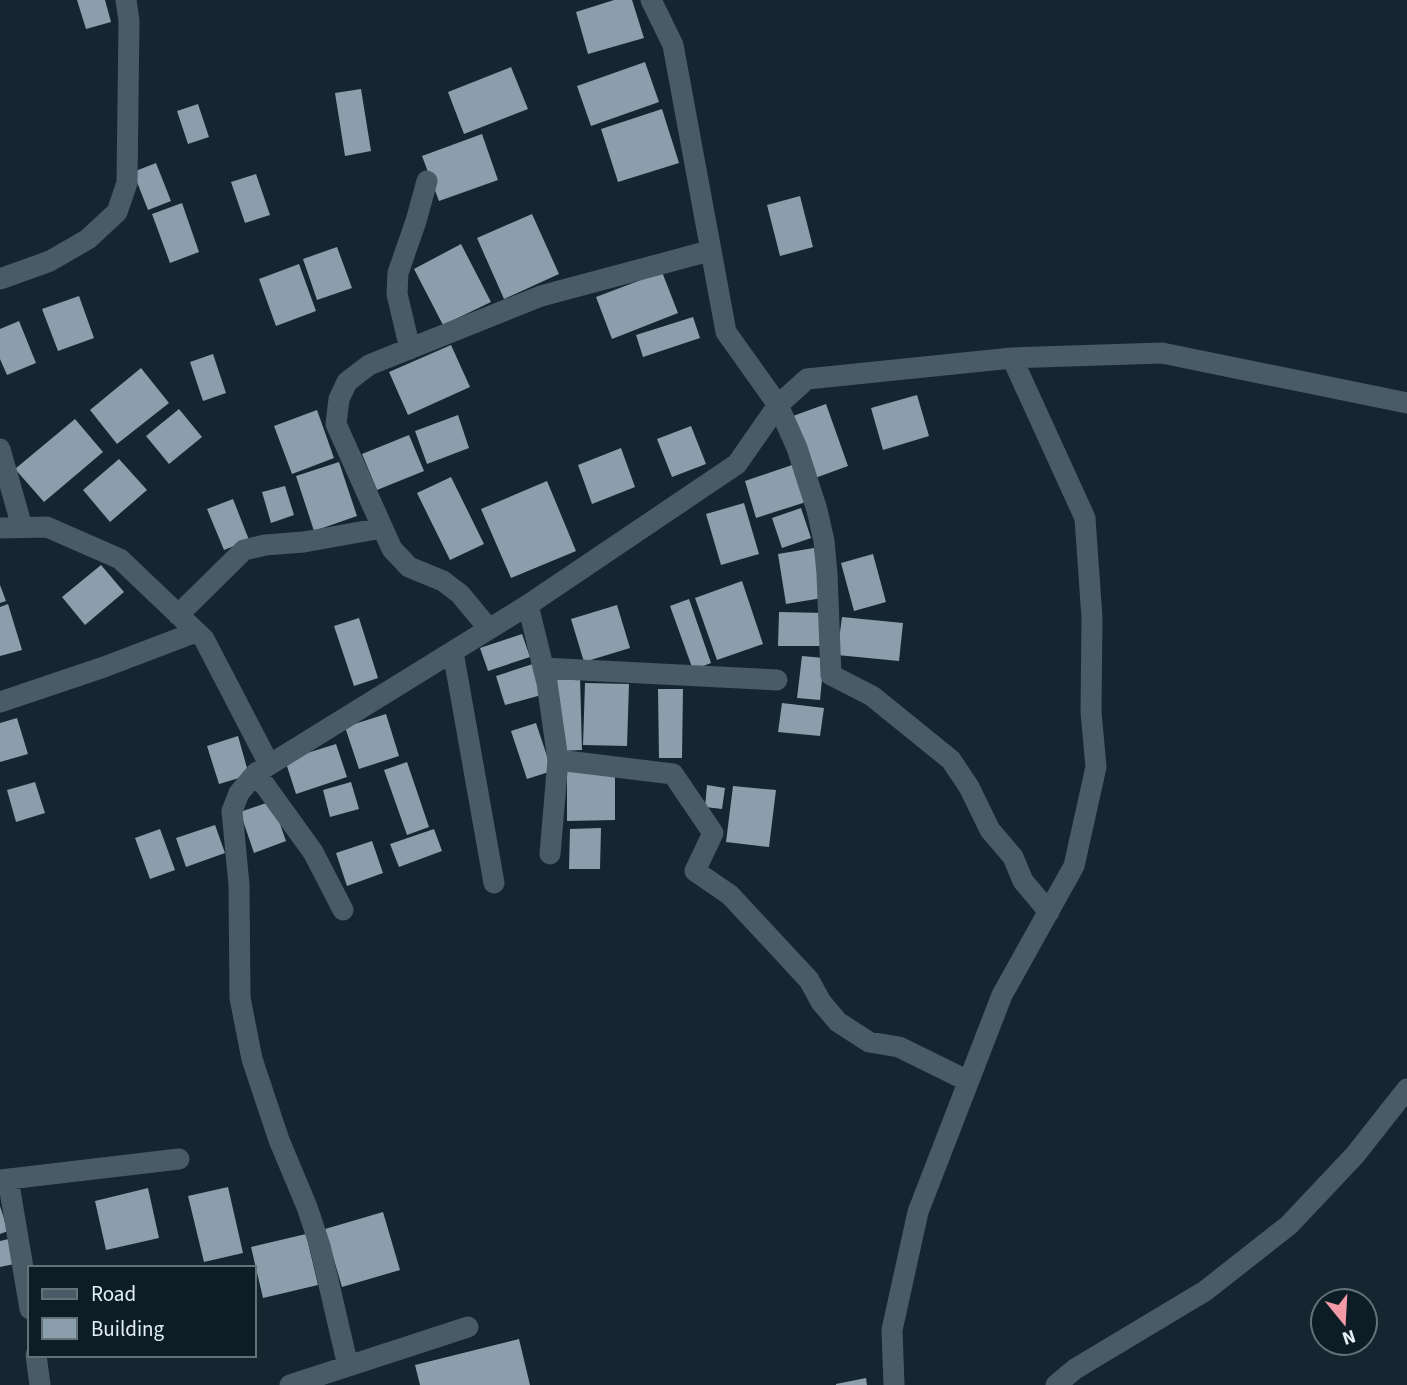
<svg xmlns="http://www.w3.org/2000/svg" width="1407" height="1385" font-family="'Source Sans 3',sans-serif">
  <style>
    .building { fill: #8a9eab }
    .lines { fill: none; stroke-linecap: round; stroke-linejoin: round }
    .minor { stroke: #495b67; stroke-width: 21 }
  </style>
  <rect width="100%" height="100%" fill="#162630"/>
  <path class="building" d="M 77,0 L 105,0 L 111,22 L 86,29 Z
    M 614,0 L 632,0 L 644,38 L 588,54 L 576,12 Z
    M 645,62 L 659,102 L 591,126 L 577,86 Z
    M 511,67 L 528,109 L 464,134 L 448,92 Z
    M 361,89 L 371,151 L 345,156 L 335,93 Z
    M 198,104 L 209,137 L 188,144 L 177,111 Z
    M 662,109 L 679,163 L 618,182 L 601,129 Z
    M 482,134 L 498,180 L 439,201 L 422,156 Z
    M 156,163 L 171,201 L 148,210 L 133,172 Z
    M 256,174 L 270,215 L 245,223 L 231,182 Z
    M 800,196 L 813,247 L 780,256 L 767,205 Z
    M 182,203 L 199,252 L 170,263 L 152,214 Z
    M 532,214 L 559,274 L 504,299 L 477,238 Z
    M 461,244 L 491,302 L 443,325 L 414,269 Z
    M 337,247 L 352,288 L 317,300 L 303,259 Z
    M 299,264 L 316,311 L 276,326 L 259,279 Z
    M 662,272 L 678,313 L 612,339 L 596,297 Z
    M 79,296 L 94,338 L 58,351 L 42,309 Z
    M 693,317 L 700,338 L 643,357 L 636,335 Z
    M 19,321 L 36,363 L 7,375 L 0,359 L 0,329 Z
    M 451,345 L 470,387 L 408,415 L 389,372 Z
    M 213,354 L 226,393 L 203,401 L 190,362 Z
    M 141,368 L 169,403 L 117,444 L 90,410 Z
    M 917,395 L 929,436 L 883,450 L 871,408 Z
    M 826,404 L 848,466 L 815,478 L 793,416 Z
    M 179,409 L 202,437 L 169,464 L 146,436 Z
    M 317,410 L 334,458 L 292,474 L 274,426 Z
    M 458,415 L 469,448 L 427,464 L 415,431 Z
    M 75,419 L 103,452 L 44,502 L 15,469 Z
    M 691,426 L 706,464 L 672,477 L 657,439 Z
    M 409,435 L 424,471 L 377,490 L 362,454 Z
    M 621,448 L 635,487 L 592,504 L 578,465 Z
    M 119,459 L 147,490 L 110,522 L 83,490 Z
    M 339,462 L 357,516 L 314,531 L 296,476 Z
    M 795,464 L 806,502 L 756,518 L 745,481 Z
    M 451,477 L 484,544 L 450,560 L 417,493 Z
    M 547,481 L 576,551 L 511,578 L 481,509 Z
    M 285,486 L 294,515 L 271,523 L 262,492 Z
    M 233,499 L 249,540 L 224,550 L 207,509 Z
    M 744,503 L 759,554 L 721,565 L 706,514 Z
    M 801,508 L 811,538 L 782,548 L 772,518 Z
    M 814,548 L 822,598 L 786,604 L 778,554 Z
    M 873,554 L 886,602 L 854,611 L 841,563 Z
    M 101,565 L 124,592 L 85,625 L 62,597 Z
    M 742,581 L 763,644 L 717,660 L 695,598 Z
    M 0,585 L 6,601 L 0,603 Z
    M 689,599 L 711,663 L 693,670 L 670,606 Z
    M 8,604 L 22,650 L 0,656 L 0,607 Z
    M 617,605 L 630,648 L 584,662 L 571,619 Z
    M 779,612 L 826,613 L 825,646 L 778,646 Z
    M 842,617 L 903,623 L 899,661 L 837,655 Z
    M 359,618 L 378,678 L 354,686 L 334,626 Z
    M 522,634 L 530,657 L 488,671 L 480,648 Z
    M 802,656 L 824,658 L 820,700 L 797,698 Z
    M 536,663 L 545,694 L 505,705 L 496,676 Z
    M 580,676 L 582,750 L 559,751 L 557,677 Z
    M 585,683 L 629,684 L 627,746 L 583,745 Z
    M 658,689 L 683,689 L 682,758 L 659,758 Z
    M 782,703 L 824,708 L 820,736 L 778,732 Z
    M 386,714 L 399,756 L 359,769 L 345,727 Z
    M 17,718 L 28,754 L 0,762 L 0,723 Z
    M 536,723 L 552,771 L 527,779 L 511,731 Z
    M 238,736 L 249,775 L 219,784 L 207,746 Z
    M 336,744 L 347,777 L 296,794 L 285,760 Z
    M 407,762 L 429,827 L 407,835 L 384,770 Z
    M 615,770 L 615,820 L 567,821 L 567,771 Z
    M 35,782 L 45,813 L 16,822 L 7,790 Z
    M 351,782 L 359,809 L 330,817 L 323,790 Z
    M 707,785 L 725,788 L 722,809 L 705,807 Z
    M 733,786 L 776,790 L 769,847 L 726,842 Z
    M 272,801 L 286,841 L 254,853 L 240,812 Z
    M 215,825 L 225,853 L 186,867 L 176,838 Z
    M 601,828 L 600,869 L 569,869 L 570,829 Z
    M 160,829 L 175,870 L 150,879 L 135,838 Z
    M 434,829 L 442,851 L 399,867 L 390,844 Z
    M 372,841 L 383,873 L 347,886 L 336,853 Z
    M 228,1187 L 243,1253 L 204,1262 L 188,1196 Z
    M 148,1188 L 159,1238 L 106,1250 L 95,1201 Z
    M 0,1206 L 8,1231 L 0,1234 Z
    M 383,1212 L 400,1270 L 342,1287 L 325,1229 Z
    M 306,1234 L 318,1285 L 263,1298 L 251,1247 Z
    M 9,1239 L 14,1264 L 0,1267 L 0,1241 Z
    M 519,1339 L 530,1385 L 420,1385 L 415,1365 Z
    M 866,1378 L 867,1385 L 836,1385 L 836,1384 Z"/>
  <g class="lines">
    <path class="minor" d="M 651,0 L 673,45 L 726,332 L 778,405 L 797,448 L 817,510 L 824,541 L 827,574 L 831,675 L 872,696 L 951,760 L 969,787 L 990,830 L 1013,857 L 1023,881 L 1049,912
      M 0,279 L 50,261 L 88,239 L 117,212 L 127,183 L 129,21 L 126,0
      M 410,349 L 397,294 L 398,273 L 416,221 L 427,181
      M 0,449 L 22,527
      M 0,528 L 47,527 L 120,559 L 204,639 L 269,764
      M 528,605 L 547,683 L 558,760 L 550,854
      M 178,615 L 244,550 L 265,545 L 304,542 L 382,528
      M 489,629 L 460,594 L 443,581 L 409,567 L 392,549 L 336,424 L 339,399 L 347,382 L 369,365 L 541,296 L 709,251
      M 453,652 L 494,883
      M 543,668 L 777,680
      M 0,702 L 104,667 L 196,632
      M 558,760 L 673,774 L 713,833 L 695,871 L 730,895 L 809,980 L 821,1002 L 838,1022 L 869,1042 L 899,1047 L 968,1081
      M 256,773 L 313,852 L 343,910
      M 8,1179 L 30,1309
      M 0,1180 L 179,1159
      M 36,1355 L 40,1385
      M 348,1366 L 320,1246 L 307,1207 L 279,1140 L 252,1059 L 240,998 L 239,885 L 232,811 L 239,793 L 256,773 L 528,605 L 737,464 L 778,405 L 807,379 L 1012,358 L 1162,353 L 1407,403
      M 290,1385 L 468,1327
      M 894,1385 L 892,1330 L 918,1212 L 1002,995 L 1074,866 L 1096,767 L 1091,712 L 1092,618 L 1085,518 L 1012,358
      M 1056,1385 L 1075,1369 L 1205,1291 L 1289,1225 L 1355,1155 L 1407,1089"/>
  </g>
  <rect x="28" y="1266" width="228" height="91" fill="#0d1d26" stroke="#637179" stroke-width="2"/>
  <rect x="42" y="1289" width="35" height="10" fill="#495b67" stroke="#637179" stroke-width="2"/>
  <text x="91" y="1301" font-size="21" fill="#e4eef5">Road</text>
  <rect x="42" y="1318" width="35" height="21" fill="#8a9eab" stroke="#637179" stroke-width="2"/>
  <text x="91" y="1336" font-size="21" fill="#e4eef5">Building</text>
  <g transform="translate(1344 1322) rotate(162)"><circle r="33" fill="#0d1d26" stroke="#637179" stroke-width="2"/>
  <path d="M0-5L12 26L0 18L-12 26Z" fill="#f39aa7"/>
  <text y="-10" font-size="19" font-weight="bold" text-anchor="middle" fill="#e4eef5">N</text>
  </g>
</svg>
